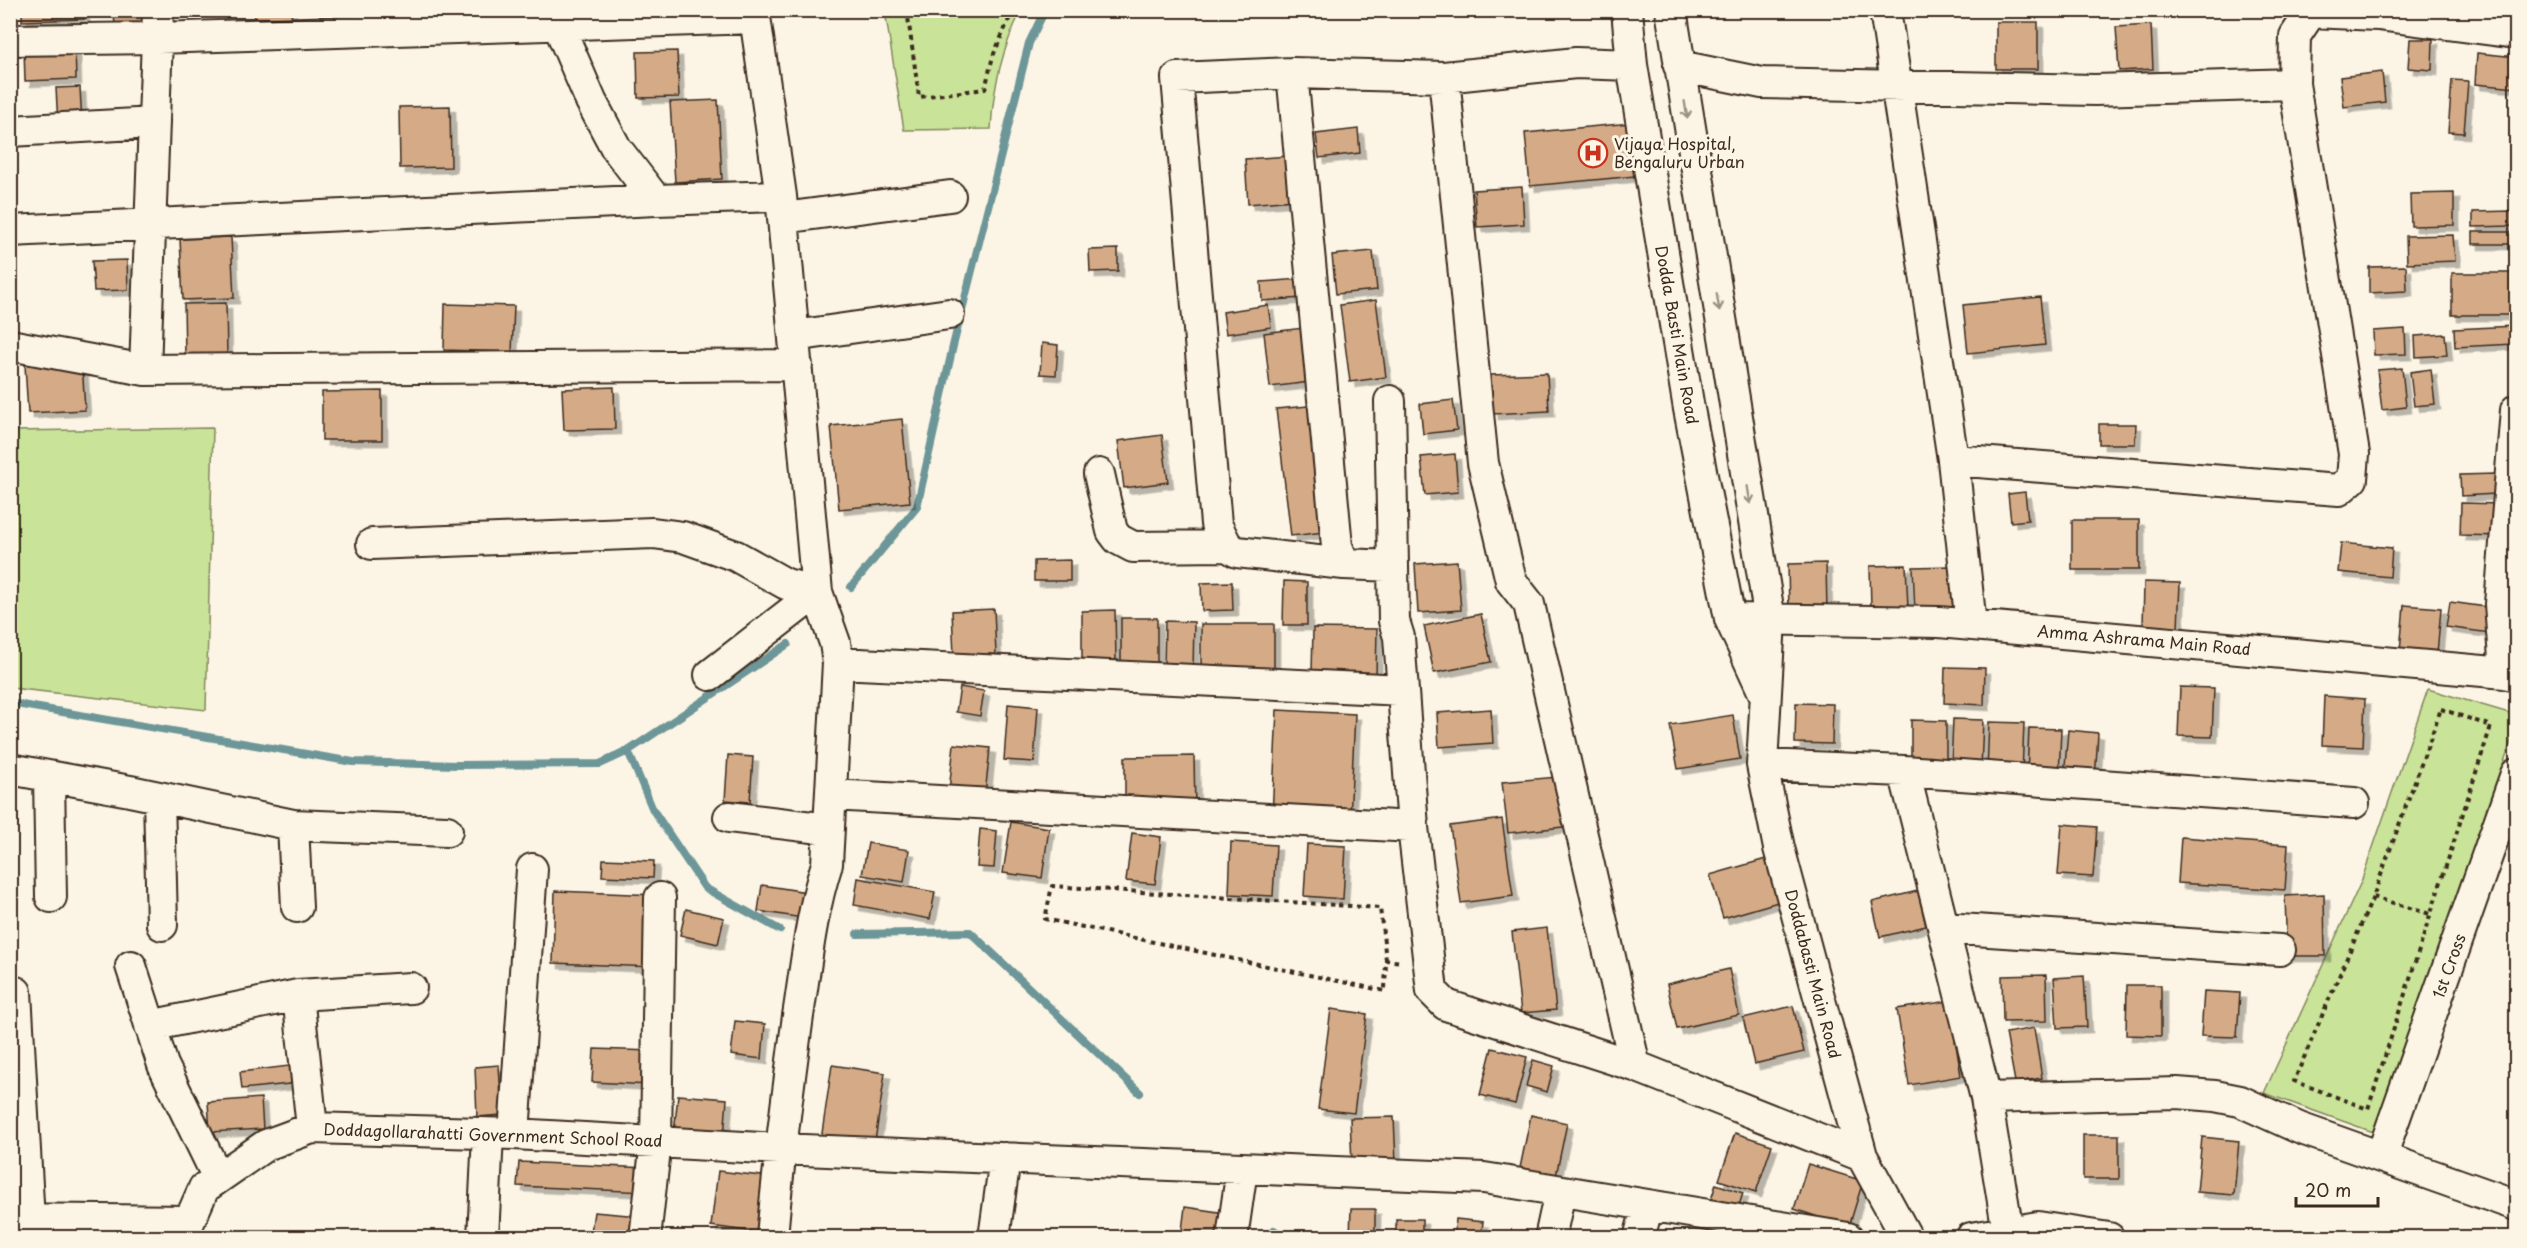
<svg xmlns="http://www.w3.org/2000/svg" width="2527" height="1248" font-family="'Playpen Sans',sans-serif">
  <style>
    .green { fill: #c9e399; stroke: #82865c; stroke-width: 1.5 }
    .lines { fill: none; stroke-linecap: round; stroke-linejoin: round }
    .stream { stroke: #6d9698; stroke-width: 8 }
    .building { fill: #d5ab87; stroke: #3b2a1e; stroke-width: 1.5; filter: url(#shadow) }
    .minor-casing { stroke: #3b2a1e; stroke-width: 34 }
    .path { stroke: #3b2a1e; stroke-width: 4; stroke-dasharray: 4.5 4.5; stroke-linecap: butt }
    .minor { stroke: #fcf5e5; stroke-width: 30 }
    .oneway { stroke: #9c9082 }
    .labels { text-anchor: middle; stroke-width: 6; stroke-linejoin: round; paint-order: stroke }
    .poi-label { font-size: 16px; fill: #3b2a1e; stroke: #fcf5e5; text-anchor: start }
    .street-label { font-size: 16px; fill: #3b2a1e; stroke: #fcf5e5 }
  </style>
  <defs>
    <filter id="shadow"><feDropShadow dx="5.5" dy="5.5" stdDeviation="0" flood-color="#0004"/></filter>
  </defs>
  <rect width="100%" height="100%" fill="#fcf5e5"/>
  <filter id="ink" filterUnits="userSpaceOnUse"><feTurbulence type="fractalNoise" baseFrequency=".0167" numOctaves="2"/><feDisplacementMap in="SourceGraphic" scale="12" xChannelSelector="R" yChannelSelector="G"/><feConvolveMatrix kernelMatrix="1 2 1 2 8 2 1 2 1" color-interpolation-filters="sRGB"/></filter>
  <g filter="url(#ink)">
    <path class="green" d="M 885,11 L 1021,11 C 1002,49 993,86 991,129 L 904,130 Z
      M 213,428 L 206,710 L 11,688 L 11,431 Z
      M 2428,689 L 2516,715 L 2516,727 L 2376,1133 L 2264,1093 L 2361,882 Z"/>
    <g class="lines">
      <path class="stream" d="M 851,587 L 917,507 L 953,346 L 1029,43 L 1045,10
        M 10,703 L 353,762 L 457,765 L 600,764 L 628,751 L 788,644
        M 628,751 L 653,810 L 705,888 L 780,930
        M 857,934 L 970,932 L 1140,1093
        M 1274,1230 L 1285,1238"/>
    </g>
    <path class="building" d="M 22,10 L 84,10 L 84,19 L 22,21 Z
      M 114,10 L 149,10 L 150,27 L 115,29 Z
      M 254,10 L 291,10 L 292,21 L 255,24 Z
      M 1996,22 L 2038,22 L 2038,69 L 1996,69 Z
      M 2151,25 L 2153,69 L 2119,71 L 2116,27 Z
      M 2410,39 L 2433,39 L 2432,70 L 2408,68 Z
      M 75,46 L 76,79 L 25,81 L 24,48 Z
      M 677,51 L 679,97 L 638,98 L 637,52 Z
      M 2477,53 L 2516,57 L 2516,88 L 2475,84 Z
      M 2382,72 L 2385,102 L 2344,107 L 2340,77 Z
      M 2452,80 L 2468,81 L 2464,133 L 2448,132 Z
      M 80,87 L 82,124 L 58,125 L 56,88 Z
      M 718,100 L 722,179 L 675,182 L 670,102 Z
      M 450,106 L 451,167 L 400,168 L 399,107 Z
      M 1641,122 L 1646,175 L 1530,186 L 1525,133 Z
      M 1358,129 L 1360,153 L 1319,158 L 1316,134 Z
      M 1290,156 L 1294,200 L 1248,204 L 1245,159 Z
      M 1522,187 L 1524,224 L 1477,227 L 1474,190 Z
      M 2454,193 L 2454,225 L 2411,226 L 2410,194 Z
      M 2512,211 L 2512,226 L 2473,227 L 2473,212 Z
      M 2473,232 L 2513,232 L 2513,244 L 2473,244 Z
      M 2453,235 L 2455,261 L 2407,263 L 2406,236 Z
      M 231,237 L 234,298 L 183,300 L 180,239 Z
      M 1118,249 L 1118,271 L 1090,272 L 1089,250 Z
      M 1373,251 L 1377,290 L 1336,294 L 1332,255 Z
      M 127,260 L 128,290 L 94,291 L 92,261 Z
      M 2406,266 L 2407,291 L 2369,293 L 2369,267 Z
      M 2452,273 L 2515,273 L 2515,315 L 2452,315 Z
      M 1301,279 L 1302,298 L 1262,301 L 1261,282 Z
      M 2040,297 L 2045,345 L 1968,353 L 1963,305 Z
      M 1376,300 L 1386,377 L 1350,382 L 1340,305 Z
      M 226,303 L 227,355 L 185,355 L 184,304 Z
      M 445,304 L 514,306 L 512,352 L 444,350 Z
      M 1268,305 L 1271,327 L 1226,334 L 1223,312 Z
      M 2514,326 L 2515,344 L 2455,347 L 2454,329 Z
      M 1303,328 L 1310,382 L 1270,387 L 1264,333 Z
      M 2405,329 L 2406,354 L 2374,355 L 2373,331 Z
      M 2445,334 L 2447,355 L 2416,357 L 2415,336 Z
      M 1042,343 L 1058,345 L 1056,375 L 1040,374 Z
      M 82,362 L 85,410 L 28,413 L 25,365 Z
      M 2402,368 L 2406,407 L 2382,410 L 2377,370 Z
      M 2431,369 L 2435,404 L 2414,406 L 2410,372 Z
      M 1547,373 L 1549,411 L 1493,414 L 1491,375 Z
      M 614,387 L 615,429 L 564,430 L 562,389 Z
      M 382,391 L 382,440 L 322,440 L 322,392 Z
      M 1453,400 L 1457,430 L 1423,434 L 1420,404 Z
      M 1319,405 L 1333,531 L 1291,536 L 1276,409 Z
      M 902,419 L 910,502 L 839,509 L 831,426 Z
      M 2099,424 L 2136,424 L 2135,444 L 2099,444 Z
      M 1162,435 L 1168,482 L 1124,488 L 1118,441 Z
      M 1455,454 L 1458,492 L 1425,495 L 1421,457 Z
      M 2495,474 L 2496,494 L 2461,496 L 2460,475 Z
      M 2025,492 L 2028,520 L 2011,522 L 2008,494 Z
      M 2461,503 L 2502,504 L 2501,536 L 2460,535 Z
      M 2072,520 L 2139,520 L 2139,570 L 2072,570 Z
      M 2341,543 L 2392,548 L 2390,577 L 2338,572 Z
      M 1070,560 L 1070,581 L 1034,581 L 1034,561 Z
      M 1457,561 L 1461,610 L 1418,613 L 1415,564 Z
      M 1826,563 L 1827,612 L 1789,612 L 1788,564 Z
      M 1906,565 L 1908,608 L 1871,609 L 1870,566 Z
      M 1951,566 L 1953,613 L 1915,614 L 1913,567 Z
      M 1284,581 L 1307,582 L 1307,625 L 1283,625 Z
      M 1232,582 L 1233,610 L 1202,611 L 1201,583 Z
      M 2144,582 L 2180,583 L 2178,628 L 2143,627 Z
      M 2450,602 L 2493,608 L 2490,633 L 2446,627 Z
      M 2404,605 L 2441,608 L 2437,654 L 2400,651 Z
      M 994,609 L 996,654 L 954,656 L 952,611 Z
      M 1115,610 L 1116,660 L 1082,661 L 1082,611 Z
      M 1481,614 L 1491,662 L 1434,673 L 1424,626 Z
      M 1121,618 L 1157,618 L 1157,668 L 1121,667 Z
      M 1165,621 L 1194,622 L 1193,669 L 1164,668 Z
      M 1201,624 L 1274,624 L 1274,670 L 1201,670 Z
      M 1313,628 L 1377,629 L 1376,675 L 1312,673 Z
      M 1945,667 L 1985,668 L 1984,705 L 1944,703 Z
      M 960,687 L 984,691 L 980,716 L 956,712 Z
      M 2180,687 L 2214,688 L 2212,737 L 2178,736 Z
      M 2324,696 L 2365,699 L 2363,747 L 2322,745 Z
      M 1796,703 L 1833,704 L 1832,744 L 1795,743 Z
      M 1008,704 L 1038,707 L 1034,762 L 1004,760 Z
      M 1491,709 L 1493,743 L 1439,747 L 1437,713 Z
      M 1277,710 L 1355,714 L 1350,820 L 1272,816 Z
      M 1733,715 L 1740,759 L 1678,769 L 1670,725 Z
      M 1953,719 L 1983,720 L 1981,769 L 1951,768 Z
      M 1911,720 L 1946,721 L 1946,766 L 1911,766 Z
      M 1989,722 L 2024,723 L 2022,774 L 1987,772 Z
      M 2029,728 L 2061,729 L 2059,776 L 2027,775 Z
      M 2068,730 L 2098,733 L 2095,780 L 2064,778 Z
      M 954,744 L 990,748 L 985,795 L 949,791 Z
      M 728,755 L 753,757 L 750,802 L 725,800 Z
      M 1194,756 L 1195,810 L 1125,810 L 1125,757 Z
      M 1558,777 L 1563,827 L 1508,833 L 1502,782 Z
      M 1502,819 L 1513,896 L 1461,903 L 1450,826 Z
      M 1011,822 L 1049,828 L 1042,878 L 1003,873 Z
      M 2062,824 L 2097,827 L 2093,877 L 2058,875 Z
      M 980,829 L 997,831 L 994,868 L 977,867 Z
      M 1132,833 L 1161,837 L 1155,884 L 1126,881 Z
      M 2181,837 L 2288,845 L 2285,890 L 2178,883 Z
      M 1231,842 L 1276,845 L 1273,896 L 1229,894 Z
      M 868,843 L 909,850 L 904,882 L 862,875 Z
      M 1307,844 L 1346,846 L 1343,899 L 1304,896 Z
      M 603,859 L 654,861 L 653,878 L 602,876 Z
      M 1766,859 L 1778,902 L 1723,918 L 1710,875 Z
      M 858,878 L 935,892 L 930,919 L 854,905 Z
      M 762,885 L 813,893 L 809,919 L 758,911 Z
      M 555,891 L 657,895 L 654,967 L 553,963 Z
      M 1918,891 L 1926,926 L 1880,937 L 1872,902 Z
      M 2324,894 L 2325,956 L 2287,956 L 2285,896 Z
      M 686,909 L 724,918 L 718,944 L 680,935 Z
      M 1547,928 L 1556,1010 L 1521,1013 L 1512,932 Z
      M 1729,969 L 1739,1015 L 1677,1029 L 1667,984 Z
      M 2046,975 L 2047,1021 L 2003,1022 L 2002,976 Z
      M 2084,976 L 2087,1027 L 2057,1028 L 2054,978 Z
      M 2127,985 L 2161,985 L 2161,1036 L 2126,1035 Z
      M 2204,991 L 2240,993 L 2237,1037 L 2201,1036 Z
      M 1949,1001 L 1961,1076 L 1909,1085 L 1897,1009 Z
      M 1793,1006 L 1804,1052 L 1754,1064 L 1743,1018 Z
      M 1331,1009 L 1367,1014 L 1354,1113 L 1318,1109 Z
      M 735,1021 L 765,1024 L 762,1059 L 731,1055 Z
      M 2034,1028 L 2042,1078 L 2015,1082 L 2006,1033 Z
      M 1492,1048 L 1527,1057 L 1515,1104 L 1480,1095 Z
      M 594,1049 L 652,1051 L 650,1085 L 592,1082 Z
      M 1533,1060 L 1554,1066 L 1547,1092 L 1526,1086 Z
      M 297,1065 L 299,1083 L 242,1089 L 240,1072 Z
      M 499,1065 L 502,1115 L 477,1117 L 475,1067 Z
      M 832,1065 L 885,1073 L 874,1148 L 821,1140 Z
      M 678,1095 L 727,1099 L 724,1137 L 674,1133 Z
      M 261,1098 L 263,1129 L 210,1132 L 208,1102 Z
      M 1531,1115 L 1567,1123 L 1556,1176 L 1520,1168 Z
      M 1394,1117 L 1396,1163 L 1352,1164 L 1350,1118 Z
      M 1735,1133 L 1772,1145 L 1756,1192 L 1719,1180 Z
      M 2083,1135 L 2119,1135 L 2119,1179 L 2083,1179 Z
      M 2202,1137 L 2239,1141 L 2234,1195 L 2197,1192 Z
      M 519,1162 L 647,1168 L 646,1192 L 517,1186 Z
      M 1808,1164 L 1863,1181 L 1849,1227 L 1794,1209 Z
      M 718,1171 L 770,1177 L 762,1233 L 711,1226 Z
      M 1716,1184 L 1743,1193 L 1737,1212 L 1710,1203 Z
      M 1185,1207 L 1225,1213 L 1221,1238 L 1181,1238 Z
      M 1351,1209 L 1375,1209 L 1375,1237 L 1350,1237 Z
      M 594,1212 L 639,1216 L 637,1237 L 591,1232 Z
      M 1396,1219 L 1422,1219 L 1422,1238 L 1396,1238 Z
      M 1456,1219 L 1483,1222 L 1481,1238 L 1454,1238 Z
      M 361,1232 L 395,1236 L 395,1238 L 360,1238 Z"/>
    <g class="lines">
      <g class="minor-casing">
        <path id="minor" d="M 552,10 L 591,101 L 616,148 L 656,200
          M 754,10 L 781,196
          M 1627,10 L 1632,65 L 1689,409 L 1730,619 L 1939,622 L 2505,673 L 2516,676
          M 1671,10 L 1770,620 L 1762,765 L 1779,848 L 1862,1156 L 1907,1238
          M 1885,10 L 1953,460 L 1971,625
          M 10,40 L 157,38 L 755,18
          M 1679,66 L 1762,83 L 2095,90 L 2294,84
          M 1292,73 L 1337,546 L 1344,564 L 1393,566
          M 1444,77 L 1483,463 L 1511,581 L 1529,604 L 1635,1066 L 1862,1156
          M 10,131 L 154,123
          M 783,218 L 950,196
          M 10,231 L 656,200 L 781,196 L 817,592 L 835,643 L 838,663 L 827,864 C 811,913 806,965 798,1016 C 788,1090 778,1163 772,1238
          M 794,336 L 949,314
          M 10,345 L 145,370 L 797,365
          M 145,370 L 158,10
          M 1390,401 L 1394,621 L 1399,637 L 1413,827 L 1432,991 L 1446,1005 L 1635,1066
          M 1953,460 L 2339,490 L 2352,479 L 2354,454 L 2294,84 L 2295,36 L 2311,12 L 2378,15 L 2516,33
          M 1099,474 L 1112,531 L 1118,539 L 1133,547 L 1227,546
          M 372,544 L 653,533 L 683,537 L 736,556 L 786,584 L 817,592
          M 1344,564 L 1237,552 L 1227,546 L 1216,524 L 1177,78 L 1292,73 L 1444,77 L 1576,63 L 1632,65
          M 1730,619 L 1764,693
          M 838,663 L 1403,690
          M 2505,673 L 2500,604 L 2516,410
          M 710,675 L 817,592
          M 1762,765 L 1904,771 L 2354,803
          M 10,769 L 130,791 L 293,825 L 447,831
          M 1904,771 L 1986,1098 L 2008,1232
          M 49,777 L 51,897
          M 831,795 L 1413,827
          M 159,797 L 162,925
          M 729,817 L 829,829
          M 293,825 L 297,907
          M 1944,928 L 2280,950
          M 131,966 L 163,1065 L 218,1178
          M 16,992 L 30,1238
          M 298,995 L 312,1128
          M 150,1026 L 298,995 L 411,988
          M 1986,1098 L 2177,1093 L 2215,1096 L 2240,1101 L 2299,1128 L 2516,1205
          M 514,1134 L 532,869
          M 2381,1157 L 2516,774
          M 10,1219 L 189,1221
          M 182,1238 L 204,1188 L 266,1145 L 312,1128 L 514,1134 L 779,1149 L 1484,1178 L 1848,1238
          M 483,1238 L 488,1134
          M 645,1238 L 656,1141 L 660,898
          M 994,1238 L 1005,1158
          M 1232,1238 L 1242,1169
          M 1550,1238 L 1560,1192
          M 1639,1238 L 1648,1205
          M 1971,1238 L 2038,1227 L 2109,1238"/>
      </g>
      <path class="path" d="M 907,10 L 919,97 L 985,89 L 993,56 L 1013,10
        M 2441,709 L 2491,726 L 2368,1109 L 2294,1081 L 2373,897 Z
        M 2373,897 L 2430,914
        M 1386,960 L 1380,908 L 1052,886 L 1045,919 L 1385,991 L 1386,960 L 1402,962"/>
      <use href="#minor" class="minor"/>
    </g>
    <defs><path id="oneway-shaft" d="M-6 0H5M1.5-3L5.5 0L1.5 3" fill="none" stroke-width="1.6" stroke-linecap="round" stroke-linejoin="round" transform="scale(1.5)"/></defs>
    <g class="oneway">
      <use href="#oneway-shaft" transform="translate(1686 110) rotate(81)"/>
      <use href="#oneway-shaft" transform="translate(1718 302) rotate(81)"/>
      <use href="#oneway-shaft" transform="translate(1749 495) rotate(81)"/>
    </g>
  </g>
  <defs>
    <g id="hospital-ring" transform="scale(1.5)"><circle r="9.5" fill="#fcf5e5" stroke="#c8321e" stroke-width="1.5"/><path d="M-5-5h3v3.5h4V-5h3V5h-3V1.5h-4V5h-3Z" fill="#c8321e"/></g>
  </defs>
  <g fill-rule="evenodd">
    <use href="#hospital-ring" x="1593" y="153"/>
  </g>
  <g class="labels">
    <g class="poi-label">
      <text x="1614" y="150">Vijaya Hospital,<tspan x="1614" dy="18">Bengaluru Urban</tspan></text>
    </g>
    <g class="street-label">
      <text transform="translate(1677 335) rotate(80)" y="6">Dodda Basti Main Road</text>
      <text transform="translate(2144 640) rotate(5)" y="6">Amma Ashrama Main Road</text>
      <text transform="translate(2449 966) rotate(-70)" y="6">1st Cross</text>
      <text transform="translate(1813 974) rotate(75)" y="6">Doddabasti Main Road</text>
      <text transform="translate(493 1135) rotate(2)" y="6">Doddagollarahatti Government School Road</text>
    </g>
  </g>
  <rect width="2527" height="1248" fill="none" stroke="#fcf5e5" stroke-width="36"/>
  <rect x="18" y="18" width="2491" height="1212" fill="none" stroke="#3b2a1e" stroke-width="2" filter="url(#ink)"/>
  <path d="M2296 1197v9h82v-9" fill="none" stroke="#3b2a1e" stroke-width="3"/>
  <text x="2305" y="1197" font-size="18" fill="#3b2a1e" stroke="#fcf5e5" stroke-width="4.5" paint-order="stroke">20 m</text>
</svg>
